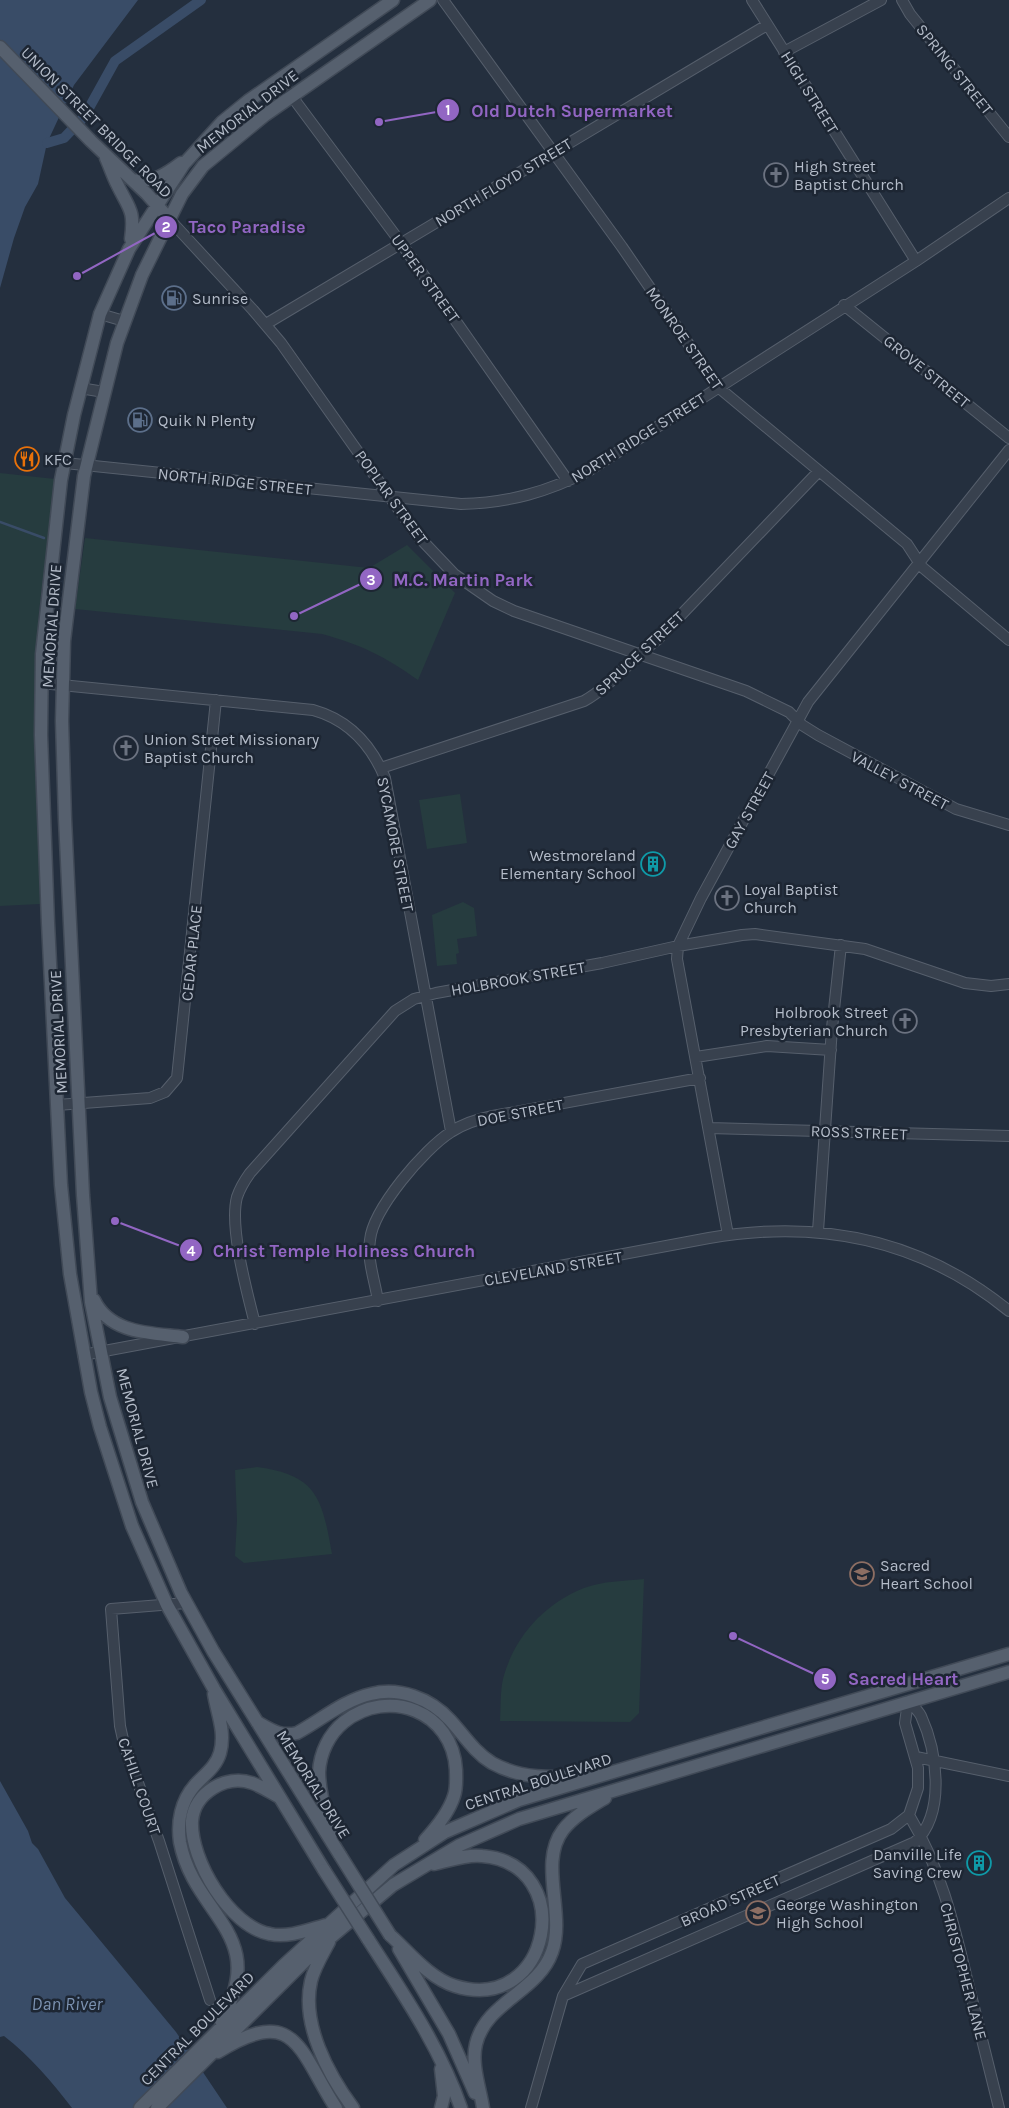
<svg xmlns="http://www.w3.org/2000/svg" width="1009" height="2108" font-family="Karla,sans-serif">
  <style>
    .green { fill: #263c3f }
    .water { fill: #394c67 }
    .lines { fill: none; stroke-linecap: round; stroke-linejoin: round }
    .stream { stroke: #394c67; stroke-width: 2.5 }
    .canal { stroke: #394c67; stroke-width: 10 }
    .minor-casing { stroke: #565f6c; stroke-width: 12 }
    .major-casing { stroke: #414a57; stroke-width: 15 }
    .minor { stroke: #38414e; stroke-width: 10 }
    .major { stroke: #56606e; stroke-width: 12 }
    .major-bridge-casing { stroke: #414a57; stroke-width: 15; stroke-linecap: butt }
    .major-bridge { stroke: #56606e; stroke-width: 12 }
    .labels { text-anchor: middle; stroke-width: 5; stroke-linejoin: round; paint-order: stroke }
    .street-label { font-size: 16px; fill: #b4bcc9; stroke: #1d2633 }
    .poi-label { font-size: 16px; fill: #b4bcc9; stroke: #1d2633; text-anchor: start }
    .water-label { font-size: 18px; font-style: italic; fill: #7c92b1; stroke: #1d2633 }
    .leader { fill: none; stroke: #9266c3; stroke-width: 2 }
    .callout-dot { fill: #9266c3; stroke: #1d2633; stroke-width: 2 }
    .mark-label { font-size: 15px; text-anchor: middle; font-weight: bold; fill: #fff }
    .callout-label { font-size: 18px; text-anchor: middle; font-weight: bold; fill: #9266c3; stroke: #1d2633; stroke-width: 5; stroke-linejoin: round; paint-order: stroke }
  </style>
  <rect width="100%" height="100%" fill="#242f3e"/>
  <path class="green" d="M 0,473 L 55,479 L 39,612 L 36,685 L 40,904 L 0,906 Z
    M 85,538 L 369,568 L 407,545 L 455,593 L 418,680 C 384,656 362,645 322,634 L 75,609 Z
    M 460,794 L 467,843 L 427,849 L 419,800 Z
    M 463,902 L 474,908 L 477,936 L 457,939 L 459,953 L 456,954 L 457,964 L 437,966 L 432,915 Z
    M 257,1467 C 318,1475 322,1499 332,1554 L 244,1563 L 235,1556 L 237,1520 L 235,1470 Z
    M 644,1579 L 639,1713 L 630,1722 L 500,1721 C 501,1707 500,1692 503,1679 C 514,1637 544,1604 584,1588 C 603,1581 624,1581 644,1579 Z"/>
  <path class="water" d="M 0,0 L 138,0 L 74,85 L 54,128 L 47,143 L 38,184 L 25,207 L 14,238 L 0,288 Z
    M 0,1781 L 28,1831 L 32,1843 L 38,1849 L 65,1898 L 176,2032 L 227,2108 L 72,2108 C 52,2082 30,2056 4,2036 L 0,2037 Z"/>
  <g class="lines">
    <path class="stream" d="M 0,522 L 44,538"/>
    <path class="canal" d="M 47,143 L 64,138 L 84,117 L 115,61 L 201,0"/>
    <g class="minor-casing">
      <path id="minor" d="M 443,0 L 622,247 L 718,387 L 907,544 L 922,567 L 1009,640
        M 752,0 L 916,261
        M 902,0 L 910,14 L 1009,137
        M 784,52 L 881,0
        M 279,79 L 401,243 L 568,481
        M 170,220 L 253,310 L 281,343 L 416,534 L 454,574 L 493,601 L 514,611 L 746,691 L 789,712 L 802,725 L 818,735 L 956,809 L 1009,825
        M 844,305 L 1009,438
        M 100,314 L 124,321
        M 266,324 L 767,25
        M 80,388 L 104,392
        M 65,463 L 461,504 C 508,503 548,492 590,470 L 916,261 L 1009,198
        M 41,683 L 313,710 C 349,720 371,744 385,778 L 451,1131
        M 381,768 L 584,701 C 612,685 631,659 657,640 L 819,471
        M 696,1057 L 767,1046 L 831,1050
        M 57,1105 L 150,1098 L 165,1092 L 177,1078 L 216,700
        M 709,1128 L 1009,1136
        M 818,1231 L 832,1028 L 841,945
        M 728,1235 L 677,959 L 678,946 L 701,898 L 808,702 L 1009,450
        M 378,1301 C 375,1281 367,1261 370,1240 C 373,1209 424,1149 451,1132 C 464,1123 478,1119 493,1116 L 700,1078
        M 255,1324 C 247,1292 229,1227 237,1197 C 240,1188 245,1180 250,1173 L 395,1011 L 414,999 L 436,993 L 602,963 L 678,946 L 742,935 L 755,934 L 865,949 L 965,983 L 991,986 L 1009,984
        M 83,1355 L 709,1238 C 819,1219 921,1239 1009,1311
        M 186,1603 L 111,1609 L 120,1726 L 124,1744 L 159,1841 L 210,2000
        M 916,1757 L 1009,1776
        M 909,1815 C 940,1867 953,1920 967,1979 C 978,2022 988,2065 999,2108
        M 563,1996 L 915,1842 C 946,1813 937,1751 921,1716 C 918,1710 912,1705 908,1701 L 905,1723 L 918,1768 L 918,1788 L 909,1815
        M 531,2108 L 563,1996 L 582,1964 L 891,1829 L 909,1815"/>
    </g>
    <g class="major-casing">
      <path id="major" d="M 0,47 L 91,141 L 147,194 L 170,220
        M 106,158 C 110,167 113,176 117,184 C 129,209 135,209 131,239
        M 132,180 C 153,183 165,175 181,163
        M 94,1300 C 110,1334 151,1333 183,1337
        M 214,1694 C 217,1713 226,1732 220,1753 C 216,1767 204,1775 195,1785 C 181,1801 177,1822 180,1842 C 194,1916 271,1934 221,2021
        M 257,1722 C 271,1730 281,1737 297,1733 C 321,1720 344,1700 371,1694 C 399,1687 430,1698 450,1720 C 463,1734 474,1752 492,1763 C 521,1779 552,1778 584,1776
        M 279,1797 C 270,1792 261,1786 252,1783 C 226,1774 194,1793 192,1821 C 190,1860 230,1927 270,1934 C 288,1938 308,1930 326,1925
        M 331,1835 C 326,1815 319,1793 319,1772 C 320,1753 329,1734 344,1722 C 388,1687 453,1711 456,1770 C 456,1778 457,1788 454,1796 C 449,1812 436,1828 425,1840
        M 340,1855 L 213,1651 L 181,1593 L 142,1502 L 110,1397 L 91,1302 L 83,1195 L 65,819 L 62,721 L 64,641 L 84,476 L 117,343 L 142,275 L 182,194 L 203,166 L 265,115 L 430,0
        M 324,1870 L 214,1689 L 167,1605 L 132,1526 L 100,1427 L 91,1392 L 70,1274 L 61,1185 L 48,923 L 41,735 L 42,654 L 61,480 L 74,415 L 100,314 L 129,249 L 184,164 L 222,122 L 248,101 L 393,0
        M 390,1935 C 409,1952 429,1978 455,1986 C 551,2016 579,1864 482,1856 C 466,1854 449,1861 434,1864
        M 368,1939 C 402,1992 440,2047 461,2108
        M 329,1942 C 322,1955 314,1968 311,1981 C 301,2024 328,2074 353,2108
        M 399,1949 L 449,2034 L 475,2093
        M 218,2052 C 296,2003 299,2051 336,2108
        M 441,2069 L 444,2096 L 441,2108
        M 140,2108 L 284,1965 L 394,1865 L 445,1832 L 519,1800 L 1009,1654
        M 157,2108 L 317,1949 L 393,1885 L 460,1845 L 519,1819 L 1009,1672
        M 483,2108 C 480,2088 471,2064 476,2044 C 486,2002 538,1992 552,1952 C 566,1914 538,1863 563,1830 C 574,1816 590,1807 605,1798"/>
    </g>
    <use href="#minor" class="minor"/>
    <use href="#major" class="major"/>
    <g class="major-bridge-casing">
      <path id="major-bridge" d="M 340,1855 L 390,1935
        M 324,1870 L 368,1939"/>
    </g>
    <use href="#major-bridge" class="major-bridge"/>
  </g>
  <defs>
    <g id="church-ring" transform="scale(1.25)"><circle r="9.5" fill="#1d2633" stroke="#6b7280" stroke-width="1.5"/><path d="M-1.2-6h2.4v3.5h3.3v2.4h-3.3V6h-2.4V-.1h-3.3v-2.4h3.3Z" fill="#6b7280"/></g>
    <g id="fuel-ring" transform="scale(1.25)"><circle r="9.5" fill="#1d2633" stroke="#5c6f8a" stroke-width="1.5"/><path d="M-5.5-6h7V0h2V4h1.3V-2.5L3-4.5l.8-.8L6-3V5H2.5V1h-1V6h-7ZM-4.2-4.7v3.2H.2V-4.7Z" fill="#5c6f8a"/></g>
    <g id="restaurant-ring" transform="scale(1.25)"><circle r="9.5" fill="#1d2633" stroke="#e8710a" stroke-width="1.5"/><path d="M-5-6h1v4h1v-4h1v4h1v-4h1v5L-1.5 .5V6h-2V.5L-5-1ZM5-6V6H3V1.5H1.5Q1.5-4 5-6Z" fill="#e8710a"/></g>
    <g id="building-ring" transform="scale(1.25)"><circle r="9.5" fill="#1d2633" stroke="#0f9aa8" stroke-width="1.5"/><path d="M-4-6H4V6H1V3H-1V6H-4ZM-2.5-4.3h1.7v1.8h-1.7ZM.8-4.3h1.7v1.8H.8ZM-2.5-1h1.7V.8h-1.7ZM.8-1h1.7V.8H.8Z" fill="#0f9aa8"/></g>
    <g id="school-ring" transform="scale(1.25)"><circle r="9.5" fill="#1d2633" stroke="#8d6e63" stroke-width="1.5"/><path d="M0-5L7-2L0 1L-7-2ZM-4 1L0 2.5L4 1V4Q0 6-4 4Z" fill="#8d6e63"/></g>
  </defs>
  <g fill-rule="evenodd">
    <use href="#church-ring" x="776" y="175"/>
    <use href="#fuel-ring" x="174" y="298"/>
    <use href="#fuel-ring" x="140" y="420"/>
    <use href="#restaurant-ring" x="27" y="459"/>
    <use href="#church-ring" x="126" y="748"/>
    <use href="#building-ring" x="653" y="864"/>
    <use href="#church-ring" x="727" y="898"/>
    <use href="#church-ring" x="905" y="1021"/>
    <use href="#school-ring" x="862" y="1574"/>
    <use href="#building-ring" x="979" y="1863"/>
    <use href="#school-ring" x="758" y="1913"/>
  </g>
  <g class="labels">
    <g class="street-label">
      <text transform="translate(955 69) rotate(51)" y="6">SPRING STREET</text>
      <text transform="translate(810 92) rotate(58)" y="6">HIGH STREET</text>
      <text transform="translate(247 111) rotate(-38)" y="6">MEMORIAL DRIVE</text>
      <text transform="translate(97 122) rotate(45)" y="6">UNION STREET BRIDGE ROAD</text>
      <text transform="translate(503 182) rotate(-31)" y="6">NORTH FLOYD STREET</text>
      <text transform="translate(426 278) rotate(54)" y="6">UPPER STREET</text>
      <text transform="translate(685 338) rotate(55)" y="6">MONROE STREET</text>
      <text transform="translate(927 371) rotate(39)" y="6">GROVE STREET</text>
      <text transform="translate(638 437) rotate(-32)" y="6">NORTH RIDGE STREET</text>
      <text transform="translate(235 481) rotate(6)" y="6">NORTH RIDGE STREET</text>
      <text transform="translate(392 497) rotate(54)" y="6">POPLAR STREET</text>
      <text transform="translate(51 626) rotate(-86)" y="6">MEMORIAL DRIVE</text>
      <text transform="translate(639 653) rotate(-43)" y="6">SPRUCE STREET</text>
      <text transform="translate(900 780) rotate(28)" y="6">VALLEY STREET</text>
      <text transform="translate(749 810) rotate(-61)" y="6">GAY STREET</text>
      <text transform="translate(396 844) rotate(79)" y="6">SYCAMORE STREET</text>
      <text transform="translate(191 953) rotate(-84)" y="6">CEDAR PLACE</text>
      <text transform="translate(518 978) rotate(-10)" y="6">HOLBROOK STREET</text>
      <text transform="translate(58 1032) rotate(-93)" y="6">MEMORIAL DRIVE</text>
      <text transform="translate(520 1112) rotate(-11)" y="6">DOE STREET</text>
      <text transform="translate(859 1132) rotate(2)" y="6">ROSS STREET</text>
      <text transform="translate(553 1268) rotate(-10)" y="6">CLEVELAND STREET</text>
      <text transform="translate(138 1428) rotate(75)" y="6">MEMORIAL DRIVE</text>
      <text transform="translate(538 1781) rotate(-18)" y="6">CENTRAL BOULEVARD</text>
      <text transform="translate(314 1784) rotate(58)" y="6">MEMORIAL DRIVE</text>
      <text transform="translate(140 1786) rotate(71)" y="6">CAHILL COURT</text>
      <text transform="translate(730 1900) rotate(-24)" y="6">BROAD STREET</text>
      <text transform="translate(964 1971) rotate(75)" y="6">CHRISTOPHER LANE</text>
      <text transform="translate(197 2028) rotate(-45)" y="6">CENTRAL BOULEVARD</text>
    </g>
    <g class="poi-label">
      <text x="794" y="172">High Street<tspan x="794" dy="18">Baptist Church</tspan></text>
      <text x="192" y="304">Sunrise</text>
      <text x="158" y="426">Quik N Plenty</text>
      <text x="44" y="465">KFC</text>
      <text x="144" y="745">Union Street Missionary<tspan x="144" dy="18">Baptist Church</tspan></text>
      <text x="636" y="861" text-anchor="end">Westmoreland<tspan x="636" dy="18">Elementary School</tspan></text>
      <text x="744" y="895">Loyal Baptist<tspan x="744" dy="18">Church</tspan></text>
      <text x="888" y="1018" text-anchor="end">Holbrook Street<tspan x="888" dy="18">Presbyterian Church</tspan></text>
      <text x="880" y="1571">Sacred<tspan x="880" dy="18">Heart School</tspan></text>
      <text x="962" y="1860" text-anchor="end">Danville Life<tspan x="962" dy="18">Saving Crew</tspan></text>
      <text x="776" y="1910">George Washington<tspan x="776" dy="18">High School</tspan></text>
    </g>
    <g class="water-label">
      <text x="67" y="2010">Dan River</text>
    </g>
  </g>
  <path class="leader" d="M379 122L448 110M77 276L166 227M294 616L371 579M115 1221L191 1250M733 1636L825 1679"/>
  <g class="callout-dot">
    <circle cx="379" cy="122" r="5"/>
    <circle cx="77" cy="276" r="5"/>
    <circle cx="294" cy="616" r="5"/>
    <circle cx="115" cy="1221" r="5"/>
    <circle cx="733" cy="1636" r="5"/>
    <circle cx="448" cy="110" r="12"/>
    <circle cx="166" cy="227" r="12"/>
    <circle cx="371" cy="579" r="12"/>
    <circle cx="191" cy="1250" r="12"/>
    <circle cx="825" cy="1679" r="12"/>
  </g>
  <g class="mark-label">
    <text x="448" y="115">1</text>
    <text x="166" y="232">2</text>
    <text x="371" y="585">3</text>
    <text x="191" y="1256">4</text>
    <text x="825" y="1684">5</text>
  </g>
  <g class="callout-label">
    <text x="572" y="117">Old Dutch Supermarket</text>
    <text x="247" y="233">Taco Paradise</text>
    <text x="463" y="586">M.C. Martin Park</text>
    <text x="344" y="1257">Christ Temple Holiness Church</text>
    <text x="903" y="1685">Sacred Heart</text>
  </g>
</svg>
